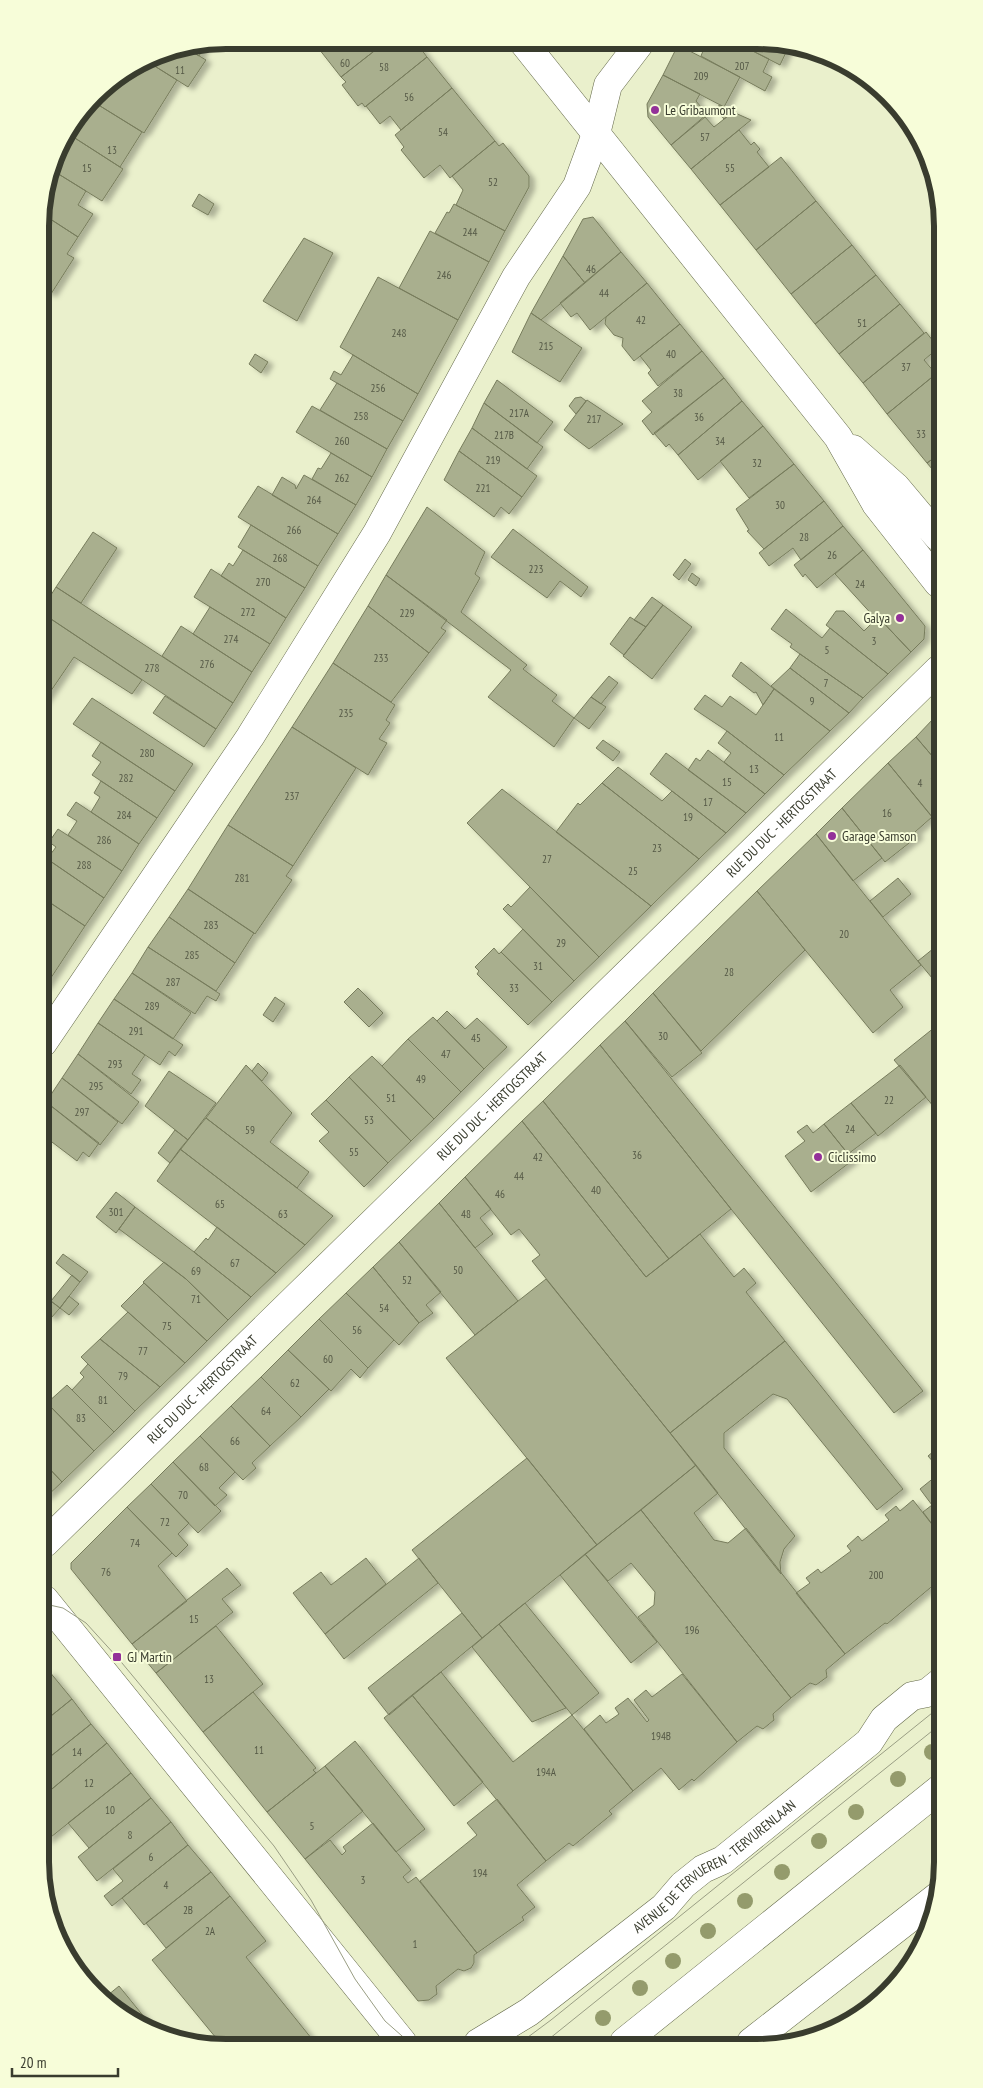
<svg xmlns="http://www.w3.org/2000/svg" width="983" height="2088" font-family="'PT Sans Narrow',sans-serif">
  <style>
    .building { fill: #a9af8e; stroke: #777c5c; filter: url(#shadow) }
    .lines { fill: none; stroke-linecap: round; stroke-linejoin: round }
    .minor-casing { stroke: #64694a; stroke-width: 29 }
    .tertiary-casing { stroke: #64694a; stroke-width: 29 }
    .primary-casing { stroke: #64694a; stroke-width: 29 }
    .minor { stroke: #fff; stroke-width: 28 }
    .tertiary { stroke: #fff; stroke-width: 28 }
    .primary { stroke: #fff; stroke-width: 28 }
    .tram { stroke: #9a9e84; stroke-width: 1 }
    .tree { fill: #949b6c }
    .poi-dot { fill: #933199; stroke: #f7fdd9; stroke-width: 2 }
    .labels { text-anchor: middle; stroke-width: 4; stroke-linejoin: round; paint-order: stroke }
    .number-label { font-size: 11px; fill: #555946 }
    .poi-label { font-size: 14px; fill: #393c2e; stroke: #f7fdd9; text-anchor: start }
    .street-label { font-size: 14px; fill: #393c2e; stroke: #f7fdd9 }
    .rim { fill: none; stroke: #393c2e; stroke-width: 6 }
  </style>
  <defs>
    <filter id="shadow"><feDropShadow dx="5.5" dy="3" stdDeviation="2.5" flood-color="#0004"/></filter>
  </defs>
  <rect width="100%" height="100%" fill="#eaf0cc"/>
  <path class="building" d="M 329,41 L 387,41 L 341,77 L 319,49 Z
    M 387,41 L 415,41 L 427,57 L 365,107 L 362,103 L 358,106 L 342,85 L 346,82 L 341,77 Z
    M 737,43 L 790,44 L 780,65 Z
    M 737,43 L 769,59 L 763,72 L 772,77 L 765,91 L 701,56 L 706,43 Z
    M 206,44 L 199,56 L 186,48 Z
    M 678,45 L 740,77 L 724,107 L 663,75 Z
    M 186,48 L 206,60 L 188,87 L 145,60 L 155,54 Z
    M 427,57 L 452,88 L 401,130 L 390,116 L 380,124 L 366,106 Z
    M 145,60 L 177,80 L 144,133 L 92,101 L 103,86 Z
    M 663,75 L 700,94 L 696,101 L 707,114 L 671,145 L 648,117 L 647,104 Z
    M 452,88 L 495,141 L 450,178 L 440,165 L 424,178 L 401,150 L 404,147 L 395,135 Z
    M 92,101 L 142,132 L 120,167 L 67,133 Z
    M 720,105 L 733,112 L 724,119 L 715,108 Z
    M 733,112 L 751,120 L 691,169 L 671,145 L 705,117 L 714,127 Z
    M 912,125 L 920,137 L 914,141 L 907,129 Z
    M 739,130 L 751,145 L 754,142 L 760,149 L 757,152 L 769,167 L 720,205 L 691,169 Z
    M 67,133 L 123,169 L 102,201 L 52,170 L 59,143 Z
    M 495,141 L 499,146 L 503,143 L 529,176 L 529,187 L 505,231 L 456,205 L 463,190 L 452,176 Z
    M 781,157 L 816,201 L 756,250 L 720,205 Z
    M 52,170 L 86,191 L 78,205 L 93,214 L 78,237 L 41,213 Z
    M 199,194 L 214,204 L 208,215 L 192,206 Z
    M 816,201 L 852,245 L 791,294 L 756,250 Z
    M 454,204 L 505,231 L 489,262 L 435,233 L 447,212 L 449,213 Z
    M 41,213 L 78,237 L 67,254 L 74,258 L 51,294 L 44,290 L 41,295 Z
    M 593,217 L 621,252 L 585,283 L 563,256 L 583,219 Z
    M 430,231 L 489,262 L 458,320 L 399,288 Z
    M 304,238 L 333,253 L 297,321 L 263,301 Z
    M 852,245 L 876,275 L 815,324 L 791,294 Z
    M 621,252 L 647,283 L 590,330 L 577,313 L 571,317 L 560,303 Z
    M 563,256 L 585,283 L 541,320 L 531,313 Z
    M 876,275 L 900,304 L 839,354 L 815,324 Z
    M 378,277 L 458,320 L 418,394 L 340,347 Z
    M 647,283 L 680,324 L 634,361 L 622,346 L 623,338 L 614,335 L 605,324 L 606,317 Z
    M 900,304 L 924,333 L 863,383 L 839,354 Z
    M 531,313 L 582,348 L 560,382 L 512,352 Z
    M 680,324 L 702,351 L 658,386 L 648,373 L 651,370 L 640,356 Z
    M 926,332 L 937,346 L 937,349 L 924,360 L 936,374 L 887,414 L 863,383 Z
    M 702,351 L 724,378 L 653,435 L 642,421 L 652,412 L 642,401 Z
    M 255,354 L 268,362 L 261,373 L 249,364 Z
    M 353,355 L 418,394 L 403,421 L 330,379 L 334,371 L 341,375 Z
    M 937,373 L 938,455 L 927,463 L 887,414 Z
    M 724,378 L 742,401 L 678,455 L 669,444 L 666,447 L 654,433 Z
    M 497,380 L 553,422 L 537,443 L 484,403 Z
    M 337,383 L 403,421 L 387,449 L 320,410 Z
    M 581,397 L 586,401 L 576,414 L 569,406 L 575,398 Z
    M 587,400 L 623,424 L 589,449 L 564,430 Z
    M 742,401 L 763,426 L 698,480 L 678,455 Z
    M 484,403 L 543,447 L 527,469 L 472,428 Z
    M 312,406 L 387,449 L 372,477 L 296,432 Z
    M 763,426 L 794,464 L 749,498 L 720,461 Z
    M 472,428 L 537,476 L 522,497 L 459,451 Z
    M 459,451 L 522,497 L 509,514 L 501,507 L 494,517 L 444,480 Z
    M 331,453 L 372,477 L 356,505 L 312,479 L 318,468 L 321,469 Z
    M 938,455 L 938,476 L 927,463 Z
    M 794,464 L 824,501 L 764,549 L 747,531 L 749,530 L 736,509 Z
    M 304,475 L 356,505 L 338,534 L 272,495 L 282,477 L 295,485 L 296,489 Z
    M 258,486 L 338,534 L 318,566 L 238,517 Z
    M 824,501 L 843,526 L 801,560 L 793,548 L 769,566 L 759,553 Z
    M 427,507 L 485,552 L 475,574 L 480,578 L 461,612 L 527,665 L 523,669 L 557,695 L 552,701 L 574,718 L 554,747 L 488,697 L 511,670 L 386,575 Z
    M 251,525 L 318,566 L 305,588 L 238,547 Z
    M 843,526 L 863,550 L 817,588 L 805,574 L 803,577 L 794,565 Z
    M 513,529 L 588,587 L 581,597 L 560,581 L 547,598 L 491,557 Z
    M 93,532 L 117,548 L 81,603 L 56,587 Z
    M 243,550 L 305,588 L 286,618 L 221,576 L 229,563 L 233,566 Z
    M 863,550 L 925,626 L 924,639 L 911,652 L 878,617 L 876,619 L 835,574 Z
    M 685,559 L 691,564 L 679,580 L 673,575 Z
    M 211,569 L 286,618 L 270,644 L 194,597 Z
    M 692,573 L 700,579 L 696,586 L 688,580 Z
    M 386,575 L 447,620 L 441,628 L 446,631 L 429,653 L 368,606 Z
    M 56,587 L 233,703 L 216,729 L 42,613 L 42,609 Z
    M 652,597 L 663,605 L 646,627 L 634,620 Z
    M 663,605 L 692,627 L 652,679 L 623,656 Z
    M 368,606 L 429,653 L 391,702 L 333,663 Z
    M 210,607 L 270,644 L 252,672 L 193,634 Z
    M 786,609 L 822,638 L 830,628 L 888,674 L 863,698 L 790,647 L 792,644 L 771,629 Z
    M 836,611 L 844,611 L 864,631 L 878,617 L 911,652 L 888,674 L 826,625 Z
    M 42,613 L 142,680 L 132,694 L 74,657 L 42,704 Z
    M 630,617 L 646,627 L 624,655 L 610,644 Z
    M 181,626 L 252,672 L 233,703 L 162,656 Z
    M 800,654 L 863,698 L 849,713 L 790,668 Z
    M 741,662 L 774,689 L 763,705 L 756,692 L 754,693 L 732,676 Z
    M 333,663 L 395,705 L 386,720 L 390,723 L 379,739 L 387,743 L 368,775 L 292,727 Z
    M 790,668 L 849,713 L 830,731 L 771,686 Z
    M 609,676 L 618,683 L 601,704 L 591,697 Z
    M 774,689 L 830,731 L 784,775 L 727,731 L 694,709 L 705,695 L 722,707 L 730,696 L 756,715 Z
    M 165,696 L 216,729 L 204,747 L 153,713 Z
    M 591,697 L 606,707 L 589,729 L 574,718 Z
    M 92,698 L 193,764 L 175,791 L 73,724 Z
    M 934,718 L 939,724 L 939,764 L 916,737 Z
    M 292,727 L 356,768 L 293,866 L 228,825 Z
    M 727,731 L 784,775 L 765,794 L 724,762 L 731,753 L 718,743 Z
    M 916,737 L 939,764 L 939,771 L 931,778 L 939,788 L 939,825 L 888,763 Z
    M 603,740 L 620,752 L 613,761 L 596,748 Z
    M 101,742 L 175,791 L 157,818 L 92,775 L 101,762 L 92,756 Z
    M 708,750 L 765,794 L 746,813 L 688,770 L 696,758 L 700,761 Z
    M 666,753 L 746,813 L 726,833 L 650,774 Z
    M 888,763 L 932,817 L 915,832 L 918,836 L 885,862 L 842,808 Z
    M 618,767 L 662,801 L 672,791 L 726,833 L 699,859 L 602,783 Z
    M 101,781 L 157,818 L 139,844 L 91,812 L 100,797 L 94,793 Z
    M 602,783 L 699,859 L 651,906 L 556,832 L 578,803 L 580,805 Z
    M 502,789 L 651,906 L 599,957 L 467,823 Z
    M 76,802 L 139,844 L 122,871 L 68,835 L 77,821 L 67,815 Z
    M 842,808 L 882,858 L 853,881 L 816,834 Z
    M 228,825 L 293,866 L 286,876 L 292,880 L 255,934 L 188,889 Z
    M 58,829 L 122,871 L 104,898 L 47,859 L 56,847 L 49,842 Z
    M 816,834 L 921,965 L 890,990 L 903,1007 L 873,1033 L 757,891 Z
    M 43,856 L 104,898 L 85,926 L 43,898 Z
    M 898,878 L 911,894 L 883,917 L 870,901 Z
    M 530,887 L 599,957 L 574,981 L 503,909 L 508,904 L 511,907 Z
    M 188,889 L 254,933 L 235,963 L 169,917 Z
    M 757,891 L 805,950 L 701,1051 L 653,993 Z
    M 43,898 L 85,926 L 45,987 L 43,986 Z
    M 169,917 L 235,963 L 216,991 L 148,947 Z
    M 523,929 L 574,981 L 552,1002 L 501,952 Z
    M 939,944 L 939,981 L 937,984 L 918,961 Z
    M 148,947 L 220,994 L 216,1001 L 207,996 L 195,1014 L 132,973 Z
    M 494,948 L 499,954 L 501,952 L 552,1002 L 528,1025 L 477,974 L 479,971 L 475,967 Z
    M 132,973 L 191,1013 L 173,1039 L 114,999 Z
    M 358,988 L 383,1013 L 369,1027 L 344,1002 Z
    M 653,993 L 702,1053 L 672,1077 L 625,1021 Z
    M 275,997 L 285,1004 L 273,1022 L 263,1015 Z
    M 114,999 L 183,1045 L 175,1056 L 169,1051 L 160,1065 L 98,1023 Z
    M 447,1011 L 465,1029 L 477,1018 L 507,1047 L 484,1069 L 437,1021 Z
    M 433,1017 L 484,1069 L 461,1092 L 408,1039 Z
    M 625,1021 L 923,1391 L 894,1413 L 600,1045 Z
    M 98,1023 L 145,1055 L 132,1074 L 141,1080 L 131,1094 L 78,1054 Z
    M 940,1023 L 940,1114 L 894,1060 Z
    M 408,1039 L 461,1092 L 434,1119 L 382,1066 Z
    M 600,1045 L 731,1209 L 669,1259 L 543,1101 Z
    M 78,1054 L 139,1102 L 122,1124 L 62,1078 Z
    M 372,1056 L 434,1119 L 411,1141 L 349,1077 Z
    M 258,1063 L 268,1073 L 262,1081 L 252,1071 Z
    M 246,1065 L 292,1113 L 270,1142 L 309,1172 L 297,1188 L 206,1118 Z
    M 900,1065 L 926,1097 L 878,1136 L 851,1103 Z
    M 169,1071 L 216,1103 L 188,1140 L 145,1106 Z
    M 349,1077 L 411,1141 L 388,1163 L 326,1100 Z
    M 62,1078 L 118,1122 L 100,1145 L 46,1102 Z
    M 326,1100 L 388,1163 L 364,1187 L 319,1141 L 329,1132 L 311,1114 Z
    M 543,1101 L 669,1259 L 646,1277 L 522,1121 Z
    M 46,1102 L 99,1143 L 89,1157 L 83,1152 L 77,1161 L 44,1136 L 44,1105 Z
    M 851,1103 L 876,1133 L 848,1154 L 824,1124 Z
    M 206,1118 L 297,1188 L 333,1216 L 305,1245 L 180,1149 Z
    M 522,1121 L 646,1277 L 700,1234 L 734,1277 L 744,1268 L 756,1283 L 746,1292 L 785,1341 L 670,1433 L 532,1261 L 540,1255 L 519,1229 L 511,1235 L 465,1177 Z
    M 824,1124 L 853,1160 L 811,1192 L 785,1156 L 805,1141 L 797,1132 L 807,1125 L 813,1133 Z
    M 175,1130 L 188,1140 L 170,1163 L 158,1153 Z
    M 180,1149 L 305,1245 L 276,1273 L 157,1181 Z
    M 465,1177 L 491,1209 L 480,1218 L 493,1234 L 475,1248 L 439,1203 Z
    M 116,1192 L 135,1207 L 116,1233 L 96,1217 Z
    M 439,1203 L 518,1301 L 475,1335 L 399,1242 Z
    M 135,1207 L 194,1252 L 251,1297 L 228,1320 L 186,1279 L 119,1229 Z
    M 217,1227 L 276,1273 L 251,1297 L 194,1252 L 206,1238 L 208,1240 Z
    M 399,1242 L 441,1292 L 426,1305 L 433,1313 L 419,1323 L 373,1267 Z
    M 63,1254 L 88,1272 L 80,1282 L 56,1263 Z
    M 164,1262 L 186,1279 L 228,1320 L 207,1341 L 143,1282 Z
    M 373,1267 L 419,1323 L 399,1345 L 346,1293 Z
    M 72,1275 L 80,1282 L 60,1308 L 51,1301 Z
    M 546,1279 L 696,1465 L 597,1545 L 446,1358 Z
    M 144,1283 L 207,1341 L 185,1363 L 121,1306 Z
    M 346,1293 L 394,1340 L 368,1368 L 319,1319 Z
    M 44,1294 L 52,1302 L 44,1311 Z
    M 69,1296 L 79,1304 L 69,1315 L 60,1308 Z
    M 52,1302 L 60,1308 L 51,1318 L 44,1311 Z
    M 128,1312 L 185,1363 L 160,1387 L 100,1339 Z
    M 319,1319 L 368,1368 L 360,1378 L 351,1369 L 331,1391 L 288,1350 Z
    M 100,1339 L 160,1387 L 135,1411 L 81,1357 Z
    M 785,1341 L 903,1489 L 877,1510 L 787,1399 L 773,1394 L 724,1433 L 724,1448 L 795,1536 L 784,1549 L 780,1562 L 781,1574 L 670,1433 Z
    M 288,1350 L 329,1389 L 301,1417 L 261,1377 Z
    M 88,1364 L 135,1411 L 114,1432 L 72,1390 L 84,1377 L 80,1373 Z
    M 261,1377 L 301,1417 L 270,1446 L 231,1406 Z
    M 67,1385 L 114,1432 L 94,1451 L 47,1403 Z
    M 45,1401 L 94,1451 L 62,1482 L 45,1464 Z
    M 231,1406 L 270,1446 L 252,1463 L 256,1468 L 243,1480 L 200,1436 Z
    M 200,1436 L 235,1472 L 219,1488 L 227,1495 L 215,1506 L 173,1462 Z
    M 941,1445 L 941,1471 L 928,1456 Z
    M 527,1458 L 597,1545 L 482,1638 L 412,1550 Z
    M 173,1462 L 221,1511 L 198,1533 L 151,1484 Z
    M 45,1464 L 62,1482 L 45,1498 Z
    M 696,1465 L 718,1493 L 694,1513 L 714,1540 L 728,1543 L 746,1528 L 845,1654 L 826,1670 L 827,1677 L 816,1685 L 810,1683 L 791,1698 L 641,1510 Z
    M 941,1472 L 941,1536 L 923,1512 L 932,1505 L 920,1489 Z
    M 151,1484 L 189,1523 L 178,1534 L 188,1545 L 176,1557 L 127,1507 Z
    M 913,1500 L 941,1536 L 942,1578 L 887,1624 L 885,1623 L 845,1654 L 796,1593 L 810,1583 L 806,1578 L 818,1569 L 821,1573 L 851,1551 L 847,1546 L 858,1536 L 862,1541 L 889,1520 L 885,1515 L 896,1506 L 900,1511 Z
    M 127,1507 L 172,1553 L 158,1566 L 187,1601 L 132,1644 L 71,1569 L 71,1563 Z
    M 641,1510 L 791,1698 L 773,1714 L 774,1720 L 763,1729 L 757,1726 L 737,1742 L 638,1617 L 654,1605 L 655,1592 L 631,1563 L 608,1581 L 585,1554 Z
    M 585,1554 L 657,1642 L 631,1663 L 560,1575 Z
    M 366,1558 L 386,1584 L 325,1634 L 293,1593 L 321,1572 L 331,1585 Z
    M 419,1558 L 438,1583 L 344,1659 L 325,1634 Z
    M 227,1568 L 241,1585 L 222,1599 L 233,1612 L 156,1673 L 132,1644 Z
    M 525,1603 L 599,1693 L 572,1715 L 499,1624 Z
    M 462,1613 L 482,1638 L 389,1715 L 368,1688 Z
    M 499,1624 L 566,1708 L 532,1722 L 472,1647 Z
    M 216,1626 L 263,1684 L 203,1732 L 156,1673 Z
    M 49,1671 L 72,1699 L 46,1720 L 46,1673 Z
    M 441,1672 L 513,1762 L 572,1715 L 633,1791 L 609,1811 L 612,1814 L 573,1846 L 569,1843 L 546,1861 L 412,1695 Z
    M 682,1674 L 737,1742 L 694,1781 L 692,1779 L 679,1790 L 661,1768 L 633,1791 L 584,1729 L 600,1715 L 606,1723 L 619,1714 L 615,1708 L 628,1698 L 647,1722 L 649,1720 L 634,1700 L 646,1690 L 652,1697 Z
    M 253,1692 L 316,1768 L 313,1770 L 316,1773 L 267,1812 L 203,1732 Z
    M 412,1695 L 483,1782 L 454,1806 L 384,1718 Z
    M 72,1699 L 91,1724 L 46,1760 L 46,1720 Z
    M 91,1724 L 107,1743 L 47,1793 L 46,1760 Z
    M 355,1741 L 425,1829 L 396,1852 L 325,1766 Z
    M 107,1743 L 131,1773 L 46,1841 L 46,1794 Z
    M 325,1766 L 363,1811 L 305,1859 L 267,1812 Z
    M 131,1773 L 151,1798 L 89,1848 L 68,1823 Z
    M 151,1798 L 171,1822 L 97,1881 L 78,1857 Z
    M 497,1799 L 546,1861 L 517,1885 L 535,1907 L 522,1917 L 524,1920 L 477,1953 L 420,1881 L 477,1835 L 467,1823 Z
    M 171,1822 L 188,1845 L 112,1906 L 104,1896 L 123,1881 L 113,1869 Z
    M 373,1823 L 411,1870 L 403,1877 L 408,1883 L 416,1877 L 477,1953 L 474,1955 L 474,1963 L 471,1968 L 464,1971 L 458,1969 L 436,1986 L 437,1994 L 429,2000 L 418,2001 L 305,1859 L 330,1840 L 342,1855 L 346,1851 L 343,1847 Z
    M 188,1845 L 211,1872 L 144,1925 L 122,1898 Z
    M 211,1872 L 230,1896 L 166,1948 L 146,1923 Z
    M 230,1896 L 266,1941 L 246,1957 L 316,2044 L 221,2044 L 152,1960 Z
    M 119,1986 L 158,2034 L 143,2029 L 102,2000 Z"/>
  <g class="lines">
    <g class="minor-casing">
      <g id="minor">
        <path d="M 43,1043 L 250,737 L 377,533 L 516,277 L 577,186 L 596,134 L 608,85 L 640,43"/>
        <path id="s1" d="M 45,1543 L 938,670"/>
        <path d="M 45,1600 L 403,2043"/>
        <path id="s2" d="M 478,2043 L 529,2012 L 664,1907 L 683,1885 L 703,1869 L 723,1860 L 869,1742 L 884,1719 L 912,1696 L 927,1693 L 942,1681"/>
      </g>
    </g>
    <g class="tertiary-casing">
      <path id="tertiary" d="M 523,42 L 838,437 L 876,504 L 938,583
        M 853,449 L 896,487 L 938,537"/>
    </g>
    <g class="primary-casing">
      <path id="primary" d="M 624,2042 L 942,1787
        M 751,2042 L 938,1896"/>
    </g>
    <use href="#minor" class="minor"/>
    <use href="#tertiary" class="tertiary"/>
    <use href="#primary" class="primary"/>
    <path class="tram" d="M 45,1604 L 63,1608 L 86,1623 L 117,1657 L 274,1846 L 311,1900 L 355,1979 L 385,2021 L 410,2043
      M 520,2043 L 551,2020 L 942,1705
      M 544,2043 L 942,1723"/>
  </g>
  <g class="tree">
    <circle cx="932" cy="1752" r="8"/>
    <circle cx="898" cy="1779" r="8"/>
    <circle cx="856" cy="1812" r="8"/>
    <circle cx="819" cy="1841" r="8"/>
    <circle cx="782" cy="1872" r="8"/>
    <circle cx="745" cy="1901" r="8"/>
    <circle cx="708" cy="1931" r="8"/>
    <circle cx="673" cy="1961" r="8"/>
    <circle cx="640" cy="1988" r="8"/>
    <circle cx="603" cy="2018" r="8"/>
  </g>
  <g class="poi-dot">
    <circle cx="655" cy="110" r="5"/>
    <circle cx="900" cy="618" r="5"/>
    <circle cx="832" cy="836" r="5"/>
    <circle cx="818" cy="1157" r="5"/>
    <rect x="112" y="1652" width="10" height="10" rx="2.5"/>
  </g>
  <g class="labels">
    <g class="number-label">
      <text x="345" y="67">60</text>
      <text x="742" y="70">207</text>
      <text x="384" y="71">58</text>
      <text x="180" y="74">11</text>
      <text x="701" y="80">209</text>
      <text x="409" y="101">56</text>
      <text x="443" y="136">54</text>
      <text x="705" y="141">57</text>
      <text x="112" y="154">13</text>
      <text x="87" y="172">15</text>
      <text x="730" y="172">55</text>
      <text x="493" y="186">52</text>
      <text x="470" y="236">244</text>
      <text x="591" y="273">46</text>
      <text x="444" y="279">246</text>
      <text x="604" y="297">44</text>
      <text x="641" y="324">42</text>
      <text x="862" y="327">51</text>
      <text x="399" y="337">248</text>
      <text x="546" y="350">215</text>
      <text x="671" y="358">40</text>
      <text x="906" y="371">37</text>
      <text x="378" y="392">256</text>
      <text x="678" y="397">38</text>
      <text x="519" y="417">217A</text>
      <text x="361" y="420">258</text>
      <text x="699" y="421">36</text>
      <text x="594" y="423">217</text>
      <text x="921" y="438">33</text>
      <text x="504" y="439">217B</text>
      <text x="342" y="445">260</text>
      <text x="720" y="445">34</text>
      <text x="493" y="464">219</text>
      <text x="757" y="467">32</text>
      <text x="342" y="482">262</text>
      <text x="483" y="492">221</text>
      <text x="314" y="504">264</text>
      <text x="780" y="509">30</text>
      <text x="294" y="534">266</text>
      <text x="804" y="541">28</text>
      <text x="832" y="559">26</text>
      <text x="280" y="562">268</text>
      <text x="536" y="573">223</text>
      <text x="263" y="586">270</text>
      <text x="860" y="588">24</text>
      <text x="248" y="616">272</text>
      <text x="407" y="617">229</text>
      <text x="231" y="643">274</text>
      <text x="874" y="645">3</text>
      <text x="827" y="654">5</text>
      <text x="381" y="662">233</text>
      <text x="207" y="668">276</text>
      <text x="152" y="672">278</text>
      <text x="826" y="687">7</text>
      <text x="812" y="705">9</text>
      <text x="346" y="717">235</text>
      <text x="779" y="741">11</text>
      <text x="147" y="757">280</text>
      <text x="754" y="773">13</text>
      <text x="126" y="782">282</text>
      <text x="727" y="786">15</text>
      <text x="920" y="787">4</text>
      <text x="292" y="800">237</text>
      <text x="708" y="806">17</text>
      <text x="887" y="817">16</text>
      <text x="124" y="819">284</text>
      <text x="688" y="821">19</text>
      <text x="104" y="844">286</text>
      <text x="657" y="852">23</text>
      <text x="547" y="863">27</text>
      <text x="84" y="869">288</text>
      <text x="633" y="875">25</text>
      <text x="242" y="882">281</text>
      <text x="211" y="929">283</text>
      <text x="844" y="938">20</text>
      <text x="561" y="947">29</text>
      <text x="192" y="959">285</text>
      <text x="538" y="970">31</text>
      <text x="729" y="976">28</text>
      <text x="173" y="986">287</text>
      <text x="514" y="992">33</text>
      <text x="152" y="1010">289</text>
      <text x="136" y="1035">291</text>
      <text x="663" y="1040">30</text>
      <text x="476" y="1042">45</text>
      <text x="446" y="1058">47</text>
      <text x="115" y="1068">293</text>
      <text x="421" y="1083">49</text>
      <text x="96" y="1090">295</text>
      <text x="391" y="1102">51</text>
      <text x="889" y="1104">22</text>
      <text x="82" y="1116">297</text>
      <text x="369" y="1124">53</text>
      <text x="850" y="1133">24</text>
      <text x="250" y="1134">59</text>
      <text x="354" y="1156">55</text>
      <text x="637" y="1159">36</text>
      <text x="538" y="1161">42</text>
      <text x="519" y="1180">44</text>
      <text x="596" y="1194">40</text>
      <text x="500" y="1198">46</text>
      <text x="220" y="1208">65</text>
      <text x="116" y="1216">301</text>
      <text x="283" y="1218">63</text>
      <text x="466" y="1218">48</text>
      <text x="235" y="1267">67</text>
      <text x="458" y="1274">50</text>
      <text x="196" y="1275">69</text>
      <text x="407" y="1284">52</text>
      <text x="196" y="1303">71</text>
      <text x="384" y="1312">54</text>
      <text x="167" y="1330">75</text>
      <text x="357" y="1334">56</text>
      <text x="143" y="1355">77</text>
      <text x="328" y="1363">60</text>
      <text x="123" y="1380">79</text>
      <text x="295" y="1387">62</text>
      <text x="103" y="1404">81</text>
      <text x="266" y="1415">64</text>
      <text x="81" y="1422">83</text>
      <text x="235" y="1445">66</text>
      <text x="204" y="1471">68</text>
      <text x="183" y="1499">70</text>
      <text x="165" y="1526">72</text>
      <text x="135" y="1547">74</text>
      <text x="106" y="1576">76</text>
      <text x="876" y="1579">200</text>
      <text x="194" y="1623">15</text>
      <text x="692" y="1634">196</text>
      <text x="209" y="1683">13</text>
      <text x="661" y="1740">194B</text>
      <text x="259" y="1754">11</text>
      <text x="77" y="1756">14</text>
      <text x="546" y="1776">194A</text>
      <text x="89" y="1787">12</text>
      <text x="110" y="1814">10</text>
      <text x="312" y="1830">5</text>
      <text x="130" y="1839">8</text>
      <text x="151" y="1861">6</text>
      <text x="480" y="1877">194</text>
      <text x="363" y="1884">3</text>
      <text x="166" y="1889">4</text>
      <text x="188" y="1914">2B</text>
      <text x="210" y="1935">2A</text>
      <text x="415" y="1948">1</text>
    </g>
    <g class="poi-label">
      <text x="665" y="115">Le Gribaumont</text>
      <text x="890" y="623" text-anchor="end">Galya</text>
      <text x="842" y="841">Garage Samson</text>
      <text x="828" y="1162">Ciclissimo</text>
      <text x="127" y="1662">GJ Martin</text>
    </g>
    <g class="street-label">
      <text dy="5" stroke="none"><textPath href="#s1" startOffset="1030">RUE DU DUC - HERTOGSTRAAT</textPath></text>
      <text dy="5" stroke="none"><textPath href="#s1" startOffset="625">RUE DU DUC - HERTOGSTRAAT</textPath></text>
      <text dy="5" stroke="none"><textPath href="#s1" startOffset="220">RUE DU DUC - HERTOGSTRAAT</textPath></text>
      <text dy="5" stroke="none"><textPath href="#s2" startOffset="296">AVENUE DE TERVUEREN - TERVURENLAAN</textPath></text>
    </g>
  </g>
  <path d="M0 0H983V2088H0ZM226 49H757A177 177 0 0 1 934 226V1862A177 177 0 0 1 757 2039H226A177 177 0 0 1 49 1862V226A177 177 0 0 1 226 49Z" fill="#f7fdd9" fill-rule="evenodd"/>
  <path class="rim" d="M226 49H757A177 177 0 0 1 934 226V1862A177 177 0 0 1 757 2039H226A177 177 0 0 1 49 1862V226A177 177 0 0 1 226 49Z"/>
  <path d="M12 2068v8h106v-8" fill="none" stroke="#393c2e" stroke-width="2.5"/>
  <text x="20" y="2068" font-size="15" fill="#393c2e" stroke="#f7fdd9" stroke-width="4" paint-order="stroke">20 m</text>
</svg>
